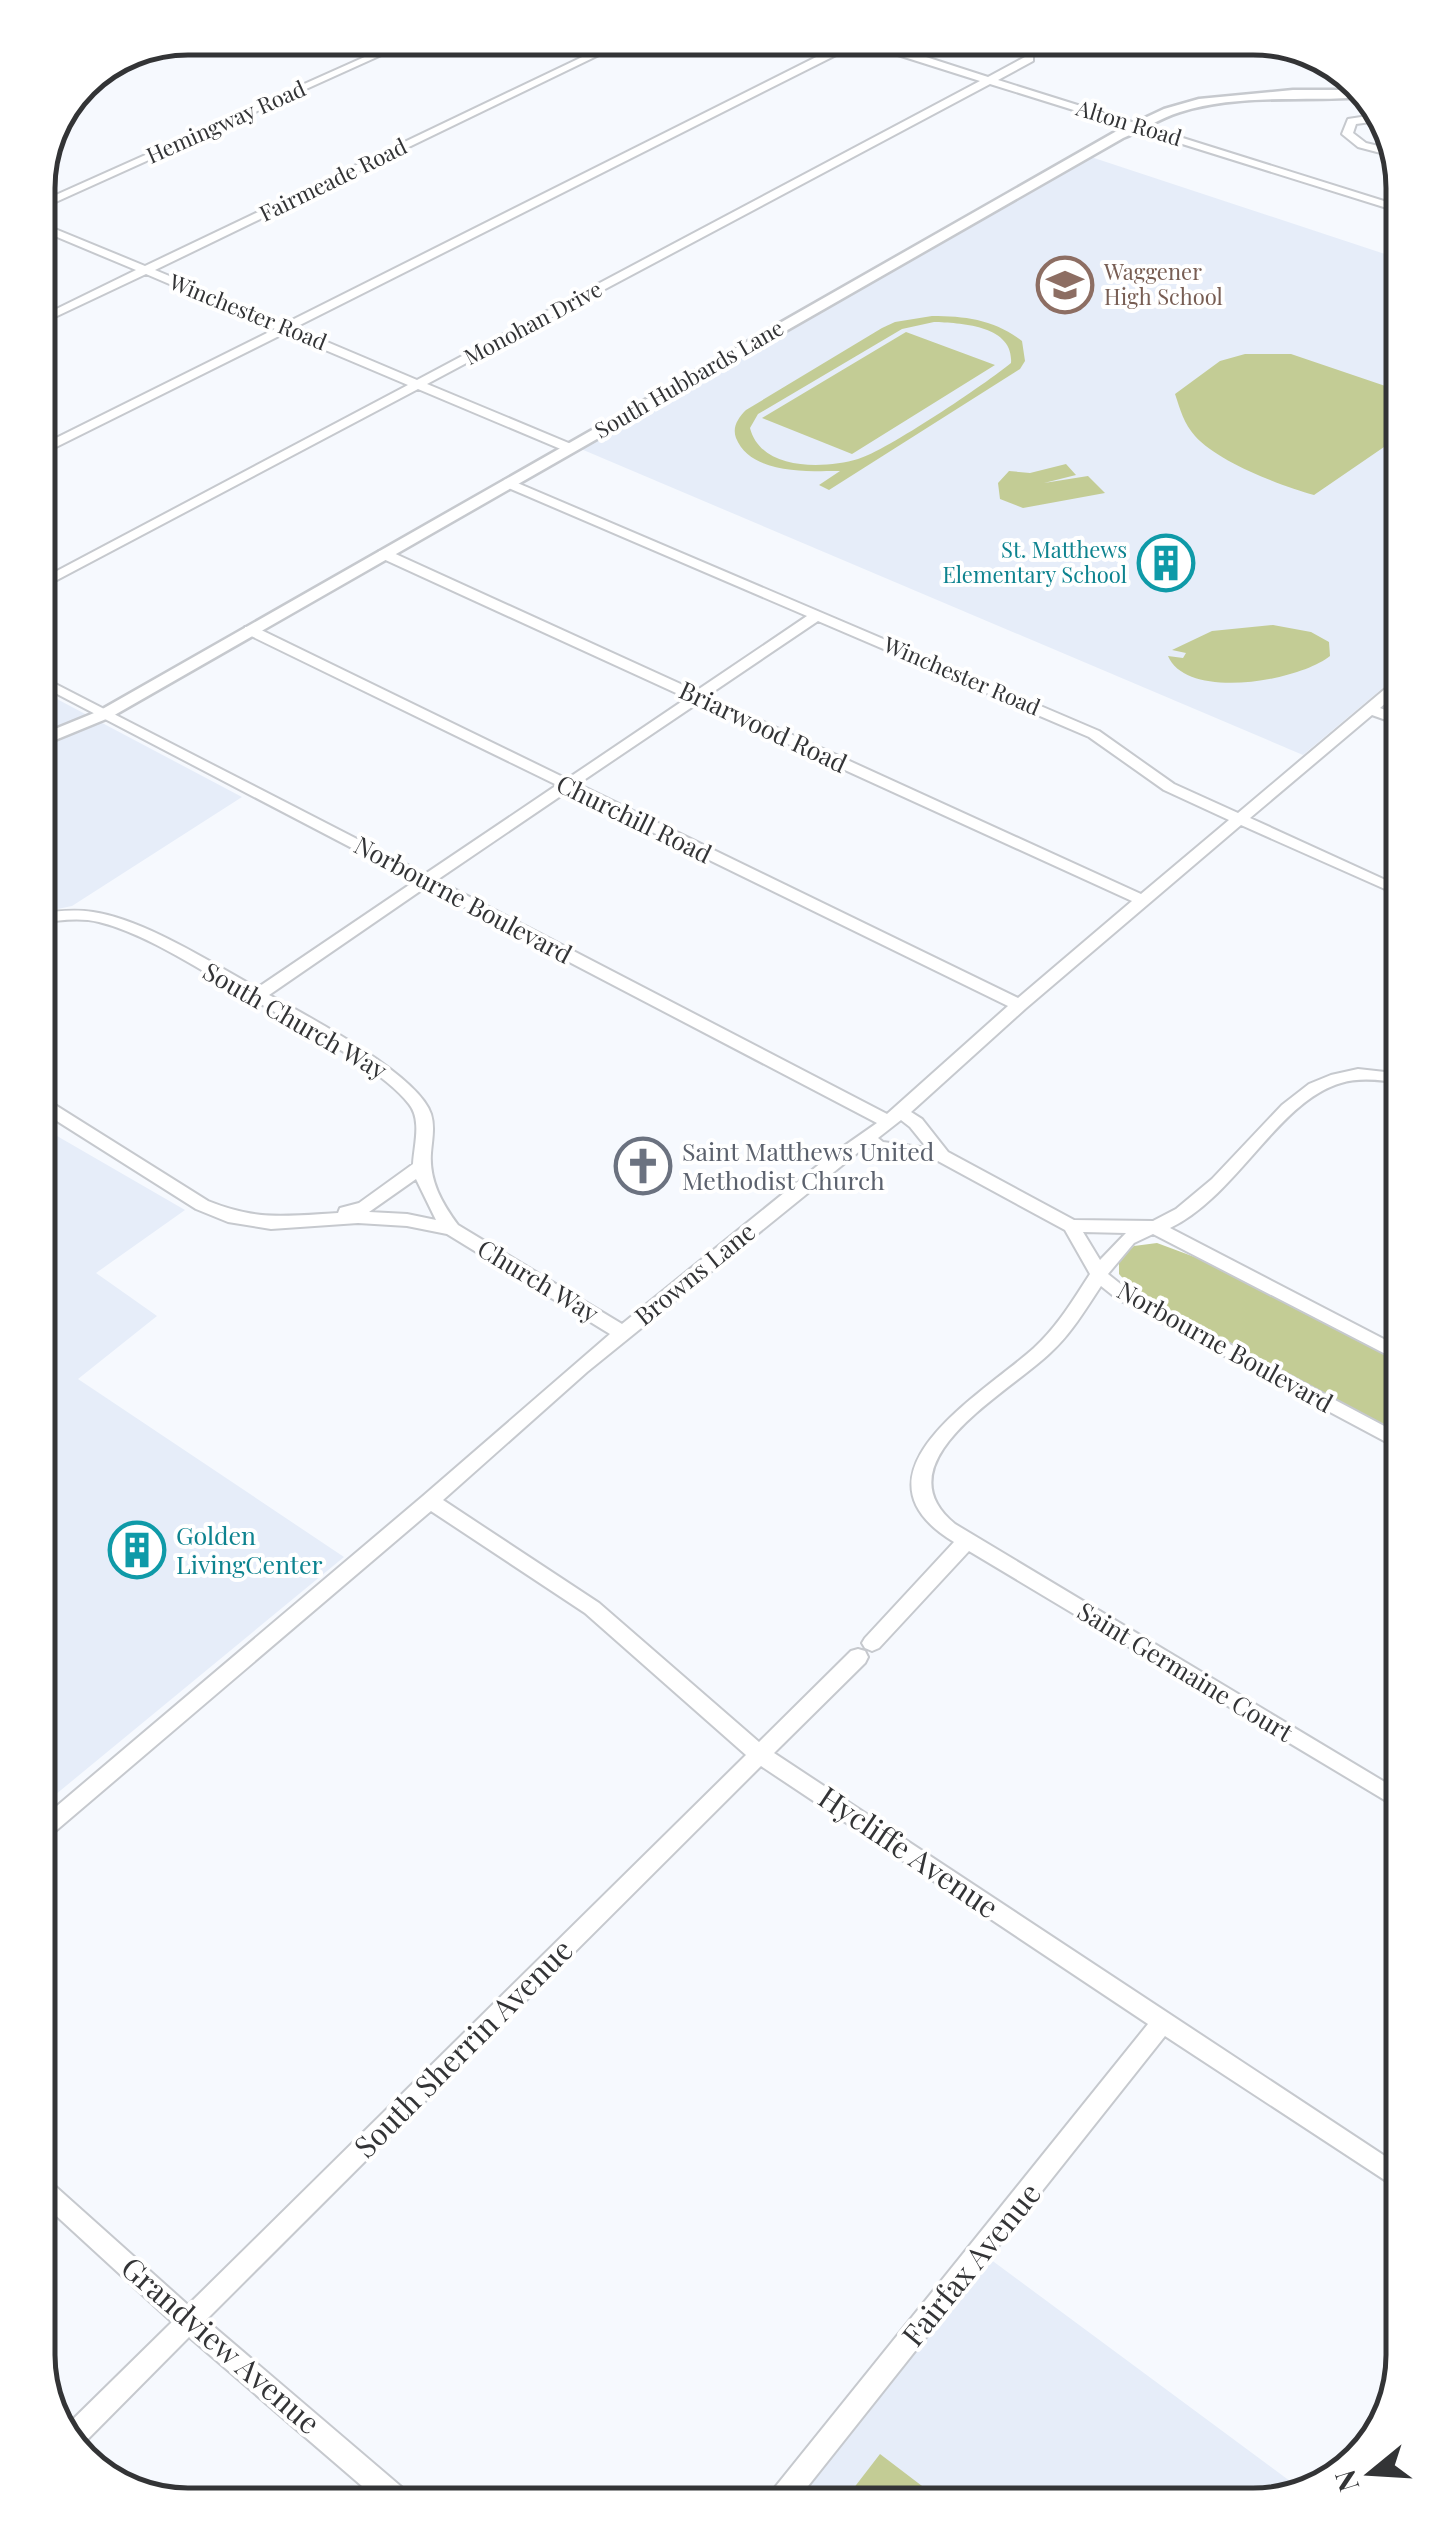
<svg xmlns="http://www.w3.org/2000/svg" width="1441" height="2543" font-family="'Playfair Display',serif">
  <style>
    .built { fill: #e6edf9 }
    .green { fill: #c3cc95; fill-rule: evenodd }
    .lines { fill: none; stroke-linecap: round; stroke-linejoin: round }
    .minor-casing { stroke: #c6c9ce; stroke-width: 4 }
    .tertiary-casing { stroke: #c6c9ce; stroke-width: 5 }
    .minor { fill: #fff; fill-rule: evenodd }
    .tertiary { fill: #fff; fill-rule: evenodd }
    .labels { text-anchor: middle; stroke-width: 8; stroke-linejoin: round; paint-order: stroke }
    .far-street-label { font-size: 22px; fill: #333436; stroke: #fff }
    .far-education-label { font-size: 22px; fill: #785e54; stroke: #fff; text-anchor: start }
    .far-culture-label { font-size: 22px; fill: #0d838f; stroke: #fff; text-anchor: end }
    .street-label { font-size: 25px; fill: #333436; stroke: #fff }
    .worship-label { font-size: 25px; fill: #5b616d; stroke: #fff; text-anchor: start }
    .culture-label { font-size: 25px; fill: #0d838f; stroke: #fff; text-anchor: start }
    .near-street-label { font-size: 30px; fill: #333436; stroke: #fff }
    .rim { fill: none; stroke: #333436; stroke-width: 5 }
  </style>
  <rect width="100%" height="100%" fill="#f6f9fe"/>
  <path class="built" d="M 1088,156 L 1403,260 L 1403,671 L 1303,755 L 581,449 Z
    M 38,689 L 242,797 L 72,906 L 38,913 Z
    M 38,1125 L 185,1210 L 96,1273 L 157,1316 L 78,1379 L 344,1557 L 38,1809 Z
    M 990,2259 L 1306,2493 L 1253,2505 L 794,2505 Z"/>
  <path class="green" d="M 932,316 C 966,316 995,320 1022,341 L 1025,361 L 1020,369 L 829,490 L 819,485 L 840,471 C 809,471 751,475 736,438 C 732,427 738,418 746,410 L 882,328 L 895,322 ZM 934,322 C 960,323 1014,325 1011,363 C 987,383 886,451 858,459 C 824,469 761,471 750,428 L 758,414 L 902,329 Z
    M 906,332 L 995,365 L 852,454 L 762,418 Z
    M 1245,354 L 1291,354 L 1403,392 L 1403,434 L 1314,495 C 1281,486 1218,462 1195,436 C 1184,424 1180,409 1175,394 L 1220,361 Z
    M 1066,464 L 1076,475 L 1044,483 L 1088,476 L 1105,493 L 1023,508 L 1000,499 L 998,483 L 1009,471 L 1030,473 Z
    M 1273,625 L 1311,632 L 1329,642 L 1330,656 C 1299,681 1187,701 1168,656 L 1183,658 L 1186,653 L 1172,650 L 1212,631 Z
    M 1157,1243 L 1200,1259 L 1403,1364 L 1403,1436 L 1138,1295 L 1119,1274 L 1119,1258 L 1134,1246 Z
    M 880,2454 L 947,2505 L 847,2505 L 843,2502 Z"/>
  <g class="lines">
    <g class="minor-casing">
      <path id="minor" d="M 188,38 L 200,38 L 79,89 L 82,82 Z
        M 407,38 L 419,38 L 38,210 L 38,203 Z
        M 622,38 L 634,38 L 155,270 L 284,324 L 850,40 L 849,38 L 867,38 L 988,77 L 1025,57 L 1033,57 L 1033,61 L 998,80 L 1403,207 L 1403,213 L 990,84 L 427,384 L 571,444 L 571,450 L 563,450 L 418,389 L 38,590 L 38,581 L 408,385 L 285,333 L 38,456 L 38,447 L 275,329 L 146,274 L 38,325 L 38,318 L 136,270 L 38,229 L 38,222 L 145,266 ZM 860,43 L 980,81 L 417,380 L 294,328 Z
        M 1093,38 L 1187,38 L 1182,41 L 1127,46 Z
        M 1381,114 L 1386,120 L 1356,124 L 1353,133 L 1366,143 L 1395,150 L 1396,157 L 1358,147 L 1342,134 L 1348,119 Z
        M 508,479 L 1099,731 L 1174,784 L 1238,813 L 1398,678 L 1403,677 L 1403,688 L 1380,708 L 1403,717 L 1403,726 L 1372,715 L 1250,818 L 1403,888 L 1403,897 L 1241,825 L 1025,1009 L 911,1112 L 922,1119 L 948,1152 L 1074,1220 L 1153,1221 L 1176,1209 L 1212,1179 L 1282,1105 L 1309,1084 L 1331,1075 L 1358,1069 L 1403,1074 L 1403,1084 C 1383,1080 1361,1077 1341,1083 C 1278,1101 1236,1197 1170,1228 L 1403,1349 L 1403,1363 L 1153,1234 L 1134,1243 L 1108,1274 L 1128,1290 L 1403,1436 L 1403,1451 L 1116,1298 L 1101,1286 C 1085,1310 1071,1334 1050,1353 C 1010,1392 878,1462 955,1524 L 1403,1793 L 1403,1811 L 969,1551 L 879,1648 L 872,1651 L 865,1648 L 862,1643 L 865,1638 L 954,1542 C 841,1474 983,1394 1034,1348 C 1058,1326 1073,1300 1090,1274 L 1065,1230 L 938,1161 L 879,1153 L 866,1146 L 587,1372 L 443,1500 L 599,1603 L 759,1742 L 851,1651 L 858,1649 L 865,1651 L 868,1657 L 865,1663 L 774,1753 L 1403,2168 L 1403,2192 L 1165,2036 L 793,2505 L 764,2505 L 768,2496 L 1148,2024 L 761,1766 L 206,2320 L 412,2496 L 415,2505 L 384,2505 L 189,2337 L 78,2449 L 61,2431 L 172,2322 L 38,2199 L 38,2175 L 46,2178 L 188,2305 L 746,1755 L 585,1613 L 431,1511 L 45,1840 L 38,1843 L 38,1822 L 423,1496 L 610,1334 L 447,1234 L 407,1226 L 358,1223 L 271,1229 L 228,1222 L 196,1209 L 38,1109 L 38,1097 L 44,1098 L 208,1201 C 257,1221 287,1216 338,1213 L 340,1208 L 359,1203 L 413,1164 C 414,1145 422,1120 409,1104 C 381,1067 291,1022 250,998 C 206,974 148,934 99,922 C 79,917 58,920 38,924 L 38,914 C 56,911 74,909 93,912 C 143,919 212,963 257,988 L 415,881 L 38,684 L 38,675 L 425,874 L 557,785 L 245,633 L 245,627 L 255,627 L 567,779 L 687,698 L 379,557 L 379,551 L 389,551 L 696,691 L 807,616 L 504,486 L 504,480 ZM 818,621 L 1089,737 L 1164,790 L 1229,820 L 1141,894 L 707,696 ZM 698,703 L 1132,901 L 1018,998 L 578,784 ZM 568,791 L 1008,1006 L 887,1114 L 437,880 ZM 426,887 L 877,1123 L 827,1158 L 622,1324 L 458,1225 C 442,1203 429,1181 431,1153 C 432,1140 435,1127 431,1114 C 419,1075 306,1015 269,995 ZM 901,1120 L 910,1127 L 927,1148 L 883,1142 L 878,1138 ZM 416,1179 L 436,1220 L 407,1214 L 369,1212 ZM 1083,1232 L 1126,1233 L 1100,1260 Z"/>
    </g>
    <g class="tertiary-casing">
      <path id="tertiary" d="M 1293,90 L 1361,90 L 1366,97 C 1304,102 1241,93 1180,112 C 1160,118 1143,130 1123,138 L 111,717 L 38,747 L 38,736 L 99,711 L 1115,132 L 1164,109 L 1199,99 Z"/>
    </g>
    <use href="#minor" class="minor"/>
    <use href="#tertiary" class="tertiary"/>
  </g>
  <defs>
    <g id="school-ring" transform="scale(2.875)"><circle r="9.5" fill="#fff" stroke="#8d6e63" stroke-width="1.5"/><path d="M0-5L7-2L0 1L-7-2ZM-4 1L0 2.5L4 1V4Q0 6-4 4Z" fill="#8d6e63"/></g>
    <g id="building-ring" transform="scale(2.875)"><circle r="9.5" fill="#fff" stroke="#0f9aa8" stroke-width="1.5"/><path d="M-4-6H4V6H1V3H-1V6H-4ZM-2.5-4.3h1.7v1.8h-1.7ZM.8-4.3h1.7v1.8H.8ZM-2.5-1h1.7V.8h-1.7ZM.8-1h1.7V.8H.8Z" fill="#0f9aa8"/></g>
    <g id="church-ring" transform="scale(2.875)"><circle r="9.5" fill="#fff" stroke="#6b7280" stroke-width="1.5"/><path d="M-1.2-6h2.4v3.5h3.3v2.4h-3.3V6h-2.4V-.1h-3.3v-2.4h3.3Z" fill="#6b7280"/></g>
  </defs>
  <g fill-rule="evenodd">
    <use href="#school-ring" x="1065" y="285"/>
    <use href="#building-ring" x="1166" y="563"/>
    <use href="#church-ring" x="643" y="1166"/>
    <use href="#building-ring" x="137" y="1550"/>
  </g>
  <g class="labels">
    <g class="far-street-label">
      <text transform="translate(226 122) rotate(-24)" y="8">Hemingway Road</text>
      <text transform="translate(1129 123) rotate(17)" y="8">Alton Road</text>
      <text transform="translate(333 180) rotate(-26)" y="8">Fairmeade Road</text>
      <text transform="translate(248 312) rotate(22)" y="8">Winchester Road</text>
      <text transform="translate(533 323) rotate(-28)" y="8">Monohan Drive</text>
      <text transform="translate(689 379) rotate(-30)" y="8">South Hubbards Lane</text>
      <text transform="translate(962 676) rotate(23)" y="8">Winchester Road</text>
    </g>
    <g class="far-education-label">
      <text x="1104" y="280">Waggener<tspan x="1104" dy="25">High School</tspan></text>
    </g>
    <g class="far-culture-label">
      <text x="1127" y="558">St. Matthews<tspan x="1127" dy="25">Elementary School</tspan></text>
    </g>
    <g class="street-label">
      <text transform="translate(763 727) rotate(25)" y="9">Briarwood Road</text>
      <text transform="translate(634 819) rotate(26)" y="9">Churchill Road</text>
      <text transform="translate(463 900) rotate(28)" y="9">Norbourne Boulevard</text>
      <text transform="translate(295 1021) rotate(30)" y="9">South Church Way</text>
      <text transform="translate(695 1274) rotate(-39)" y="9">Browns Lane</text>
      <text transform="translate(538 1281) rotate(31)" y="9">Church Way</text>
      <text transform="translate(1225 1347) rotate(29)" y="9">Norbourne Boulevard</text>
      <text transform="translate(1185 1672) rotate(31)" y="9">Saint Germaine Court</text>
    </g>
    <g class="worship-label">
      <text x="682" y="1161">Saint Matthews United<tspan x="682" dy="29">Methodist Church</tspan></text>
    </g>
    <g class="culture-label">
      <text x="176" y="1545">Golden<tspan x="176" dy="29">LivingCenter</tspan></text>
    </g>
    <g class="near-street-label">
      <text transform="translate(908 1853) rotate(34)" y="10">Hycliffe Avenue</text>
      <text transform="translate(464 2049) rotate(-45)" y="10">South Sherrin Avenue</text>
      <text transform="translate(972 2265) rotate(-51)" y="10">Fairfax Avenue</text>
      <text transform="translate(220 2346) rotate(41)" y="10">Grandview Avenue</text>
    </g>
  </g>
  <path d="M0 0H1441V2543H0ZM188 55H1253A133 133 0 0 1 1386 188V2355A133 133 0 0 1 1253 2488H188A133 133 0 0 1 55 2355V188A133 133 0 0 1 188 55Z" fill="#fff" fill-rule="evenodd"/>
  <path class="rim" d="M188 55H1253A133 133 0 0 1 1386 188V2355A133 133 0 0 1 1253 2488H188A133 133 0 0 1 55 2355V188A133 133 0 0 1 188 55Z"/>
  <g transform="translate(1371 2473) rotate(252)" stroke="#ffffff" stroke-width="8" paint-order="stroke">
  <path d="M0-8L18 38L0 25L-18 38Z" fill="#333436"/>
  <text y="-15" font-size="28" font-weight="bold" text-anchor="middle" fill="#333436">N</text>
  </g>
</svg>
